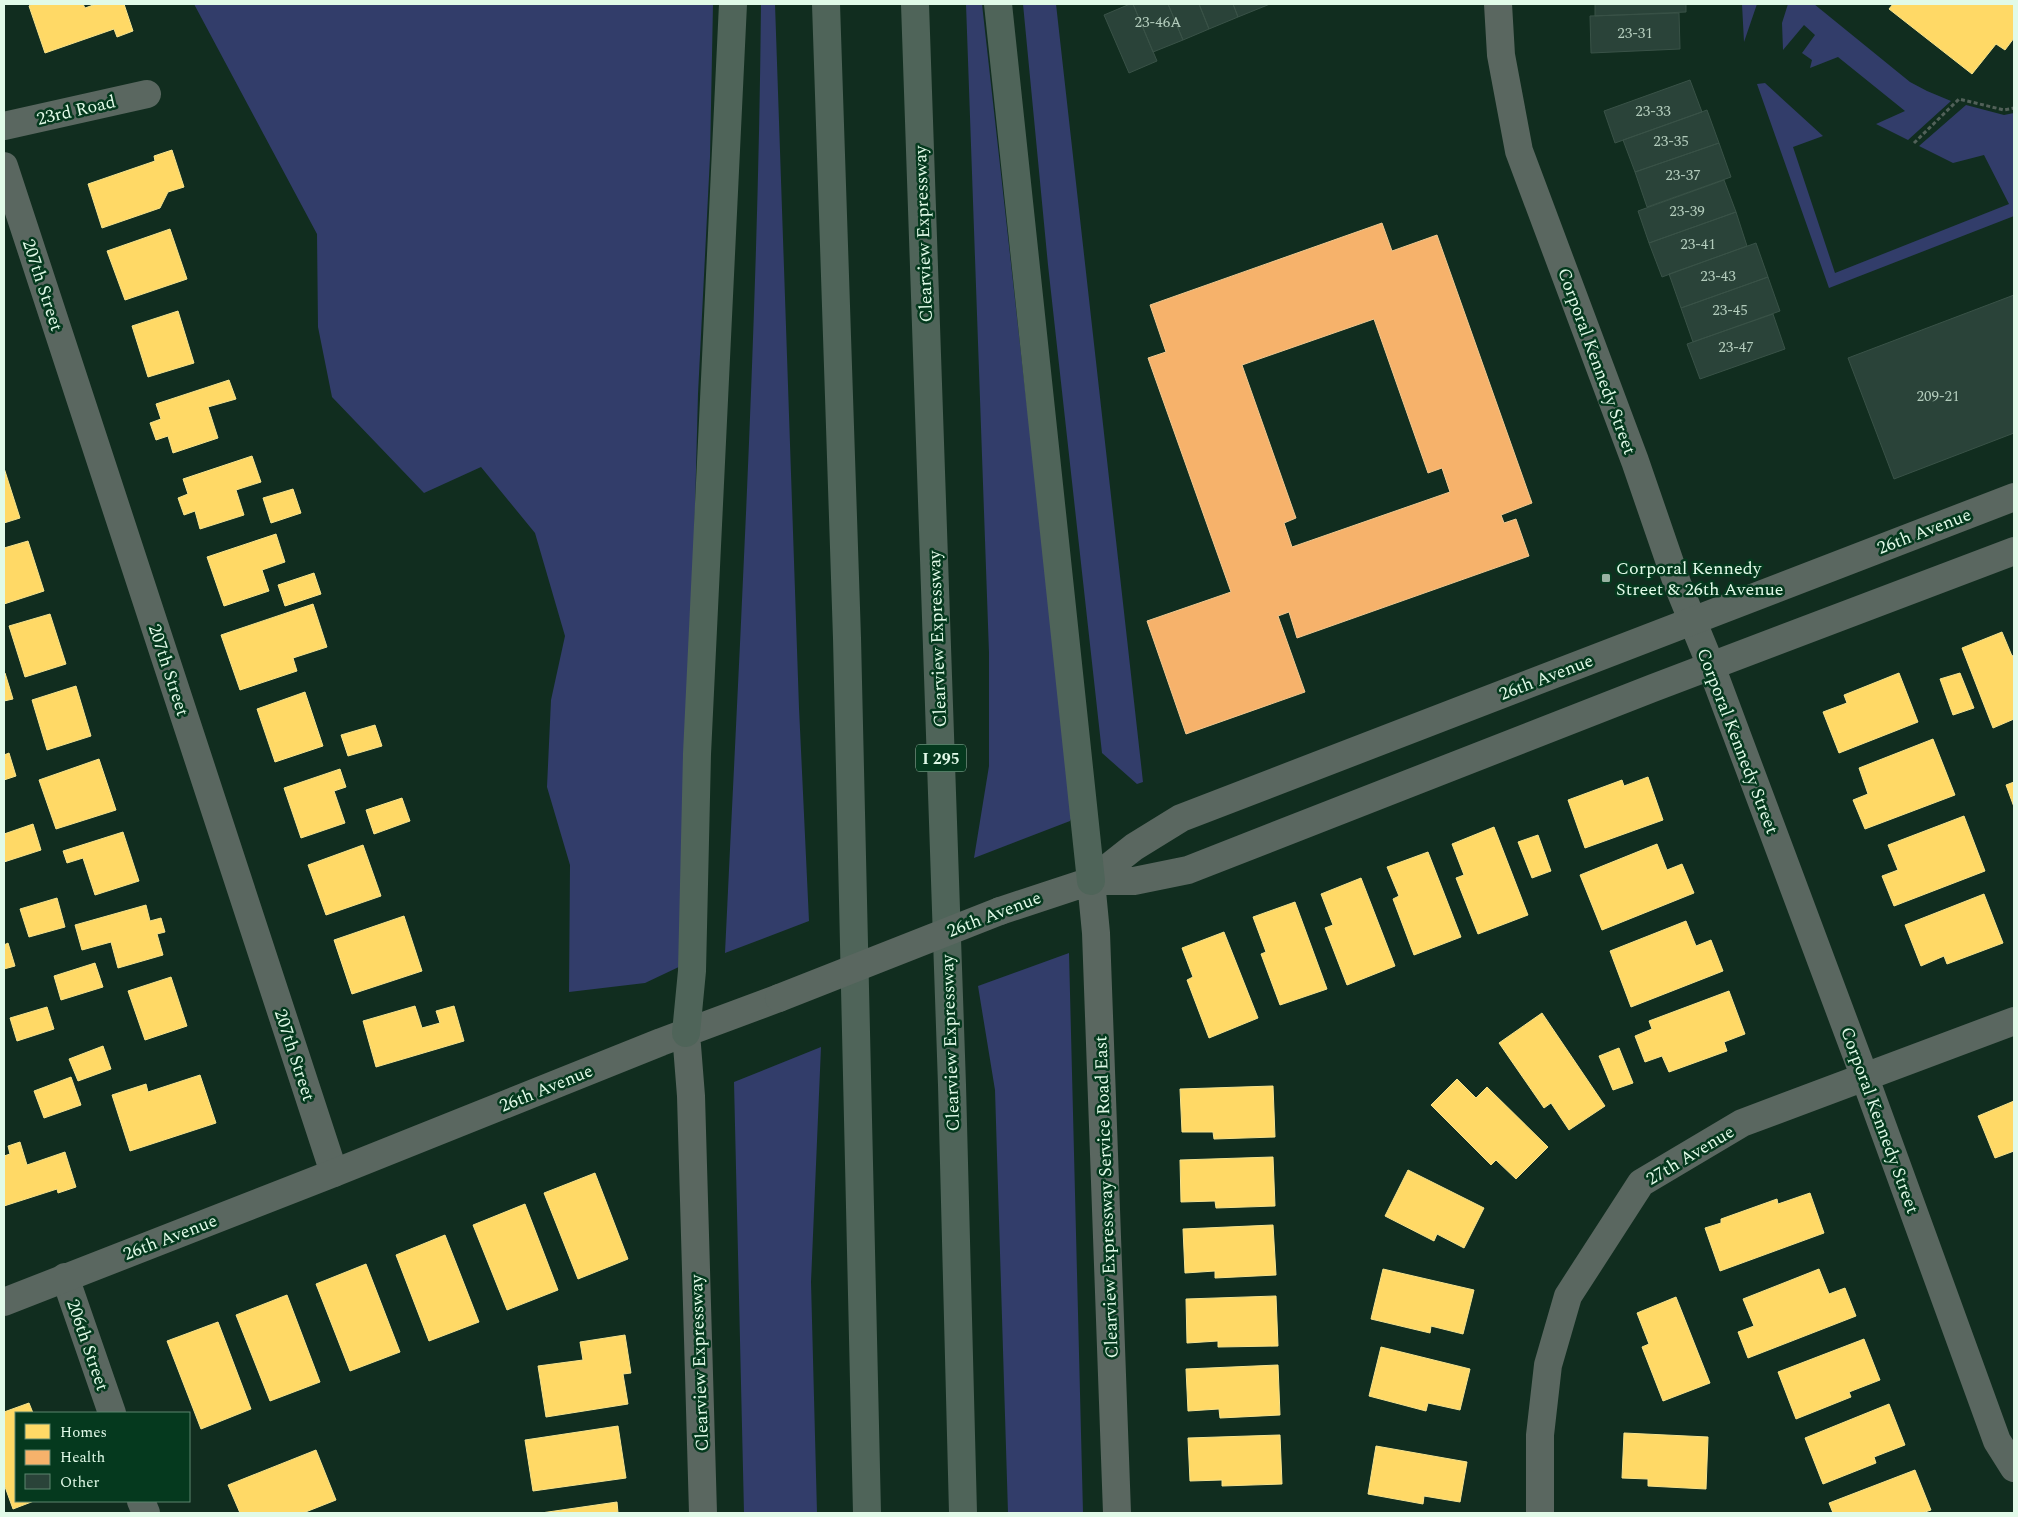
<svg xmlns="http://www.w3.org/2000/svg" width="2018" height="1517" font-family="Spectral,serif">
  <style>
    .green { fill: #323d6a }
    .homes { fill: #ffd966; stroke: #f6e38d }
    .health { fill: #f6b26b; stroke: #f0c890; fill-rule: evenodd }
    .building { fill: #2a4339; stroke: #395247 }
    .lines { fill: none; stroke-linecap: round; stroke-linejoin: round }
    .path { stroke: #526159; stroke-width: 3; stroke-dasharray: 4 2.5; stroke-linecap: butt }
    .minor { stroke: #5a6760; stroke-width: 28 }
    .tertiary { stroke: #5a6760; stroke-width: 28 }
    .motorway { stroke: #4f6459; stroke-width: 28 }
    .tertiary-bridge { stroke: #5a6760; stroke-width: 28 }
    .poi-dot { fill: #98b2a2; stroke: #05391e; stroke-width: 2 }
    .labels { text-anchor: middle; stroke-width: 5; stroke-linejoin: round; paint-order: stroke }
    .number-label { font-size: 15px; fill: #b3ccbc }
    .shield { fill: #05391e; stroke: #9fc0ab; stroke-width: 1 }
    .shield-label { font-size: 16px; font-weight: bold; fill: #e1fae8 }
    .street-label { font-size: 18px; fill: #e1fae8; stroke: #05391e }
    .poi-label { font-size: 18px; fill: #e1fae8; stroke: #05391e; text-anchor: start }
  </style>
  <rect width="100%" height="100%" fill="#112d1f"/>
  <path class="green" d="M 194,4 L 713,4 L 710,157 L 698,394 L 683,965 L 645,983 L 569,992 L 570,865 L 547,787 L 551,700 L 565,636 L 535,533 L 481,467 L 424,493 L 332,397 L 318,327 L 317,234 Z
    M 761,4 L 775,4 L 799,708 L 809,921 L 725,953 C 740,637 758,320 761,4 Z
    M 966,4 L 982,4 L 1023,371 L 1075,809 L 1070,821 L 974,858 L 989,766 L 989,653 Z
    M 1023,4 L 1056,4 L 1143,782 L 1137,784 L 1102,753 L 1048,265 Z
    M 1742,4 L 1757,4 L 1744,42 Z
    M 1788,4 L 1814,4 L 1910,82 L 1927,91 L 1951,101 L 1908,140 L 1876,124 L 1905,111 L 1838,57 L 1810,68 L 1812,60 L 1802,53 L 1815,35 L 1804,25 L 1783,50 L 1782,23 Z
    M 1765,83 L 1823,136 L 1793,147 L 1835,273 L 2009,204 L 1984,155 L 1953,163 L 1919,146 L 1966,105 L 2004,115 L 2014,113 L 2014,216 L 1829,288 L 1757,84 Z
    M 1069,953 L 1083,1513 L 1008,1513 L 995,1090 L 978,986 Z
    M 821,1047 L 811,1282 L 817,1513 L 744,1513 L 734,1082 Z"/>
  <path class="homes" d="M 32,4 L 83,4 L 85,8 L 96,4 L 124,4 L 133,31 L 117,37 L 114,29 L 45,53 L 29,6 Z
    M 1893,4 L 2014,4 L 2014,38 L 2005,50 L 1996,44 L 1972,74 L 1889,9 Z
    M 172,150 L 184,187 L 168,192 L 160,208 L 102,228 L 88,184 L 155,161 L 154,156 Z
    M 170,229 L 187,279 L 125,300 L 107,251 Z
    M 178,311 L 194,363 L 148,377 L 132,326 Z
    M 229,380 L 236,399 L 208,407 L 218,438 L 173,453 L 168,436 L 156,440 L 150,423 L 161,419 L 156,404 Z
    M 252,456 L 261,482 L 236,490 L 244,515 L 200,529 L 195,511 L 184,515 L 178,498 L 188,494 L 183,479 Z
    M 4,468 L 20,518 L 4,523 Z
    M 293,489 L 301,513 L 271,523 L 263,498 Z
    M 276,534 L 285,562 L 262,570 L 269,591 L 224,606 L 207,557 Z
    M 28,541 L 44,591 L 4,604 L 4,548 Z
    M 314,573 L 321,594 L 285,606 L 278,585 Z
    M 313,604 L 327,647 L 293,658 L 297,671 L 240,690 L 221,635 Z
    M 50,614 L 66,664 L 25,677 L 9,626 Z
    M 2002,632 L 2012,656 L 2014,655 L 2014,719 L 1993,728 L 1962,648 Z
    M 5,673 L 13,699 L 4,701 L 4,674 Z
    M 1899,673 L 1918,722 L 1839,753 L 1823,712 L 1847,703 L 1844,695 Z
    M 1960,673 L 1974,708 L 1953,715 L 1940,679 Z
    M 76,686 L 91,736 L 47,750 L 32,700 Z
    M 305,692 L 323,746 L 275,762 L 257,709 Z
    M 375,725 L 382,746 L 348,756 L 341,735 Z
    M 1933,739 L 1955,795 L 1865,829 L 1853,800 L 1868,794 L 1859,768 Z
    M 9,753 L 16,776 L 4,780 L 4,755 Z
    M 99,759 L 116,810 L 56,829 L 39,780 Z
    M 340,769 L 346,787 L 334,791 L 345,823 L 301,838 L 284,788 Z
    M 1648,777 L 1663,820 L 1585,848 L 1568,800 L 1622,780 L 1624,786 Z
    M 2014,782 L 2014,807 L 2006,785 Z
    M 402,798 L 410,821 L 374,834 L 366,810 Z
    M 1964,816 L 1985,871 L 1894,906 L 1882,876 L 1898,870 L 1888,845 Z
    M 33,824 L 41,850 L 4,862 L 4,834 Z
    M 1494,827 L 1528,915 L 1478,934 L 1456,878 L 1464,875 L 1452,844 Z
    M 123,832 L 139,881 L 95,895 L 83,858 L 67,863 L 63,851 Z
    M 1538,835 L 1551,871 L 1532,878 L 1518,842 Z
    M 1657,844 L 1667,870 L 1682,864 L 1694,893 L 1602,930 L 1580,875 Z
    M 363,845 L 381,896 L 326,915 L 308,865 Z
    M 1428,852 L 1461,937 L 1414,955 L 1393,899 L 1399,896 L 1387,867 Z
    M 1361,878 L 1395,966 L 1347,985 L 1325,928 L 1333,925 L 1321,894 Z
    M 1984,894 L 2003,943 L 1947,964 L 1944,956 L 1921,966 L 1905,925 Z
    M 57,898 L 65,927 L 29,937 L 20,909 Z
    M 1295,902 L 1327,989 L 1280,1005 L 1261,954 L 1266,952 L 1253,917 Z
    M 146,905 L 150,921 L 161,918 L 165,932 L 157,934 L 163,955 L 118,968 L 111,942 L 82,950 L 75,925 Z
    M 404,916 L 422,971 L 352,994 L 334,940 Z
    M 1686,921 L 1696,946 L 1711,940 L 1723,971 L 1631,1007 L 1610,951 Z
    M 1224,932 L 1258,1018 L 1209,1038 L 1187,980 L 1193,977 L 1182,948 Z
    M 8,943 L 15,966 L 4,969 L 4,945 Z
    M 95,963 L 103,987 L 61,1000 L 54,976 Z
    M 171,977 L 187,1026 L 145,1040 L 128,991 Z
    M 1729,991 L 1745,1034 L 1724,1042 L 1727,1051 L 1669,1072 L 1662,1056 L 1645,1062 L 1635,1036 L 1652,1029 L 1649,1021 Z
    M 415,1006 L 422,1028 L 440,1023 L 436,1011 L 454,1006 L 464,1041 L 376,1067 L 363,1021 Z
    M 47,1007 L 54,1029 L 17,1041 L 10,1018 Z
    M 1542,1013 L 1605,1106 L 1569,1130 L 1551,1103 L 1544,1108 L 1499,1043 Z
    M 103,1046 L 111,1069 L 78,1081 L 69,1059 Z
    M 1619,1048 L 1633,1083 L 1613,1090 L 1599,1056 Z
    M 200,1075 L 216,1123 L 130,1151 L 112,1095 L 146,1084 L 148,1092 Z
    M 71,1077 L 81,1105 L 44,1118 L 34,1091 Z
    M 1457,1079 L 1476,1098 L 1487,1087 L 1548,1147 L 1516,1179 L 1496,1160 L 1491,1165 L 1431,1105 Z
    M 1273,1086 L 1275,1137 L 1214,1139 L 1213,1132 L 1182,1132 L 1180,1089 Z
    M 2014,1101 L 2014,1151 L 1995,1158 L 1978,1116 Z
    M 20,1142 L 27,1165 L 65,1152 L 76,1187 L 58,1193 L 57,1189 L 4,1206 L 4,1156 L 10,1154 L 8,1146 Z
    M 1273,1157 L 1275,1206 L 1216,1208 L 1215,1201 L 1181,1202 L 1180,1160 Z
    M 1408,1170 L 1484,1208 L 1464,1248 L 1437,1234 L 1434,1241 L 1385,1216 Z
    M 595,1173 L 628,1259 L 578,1279 L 544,1193 Z
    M 1810,1193 L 1824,1233 L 1720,1271 L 1705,1228 L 1721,1223 L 1721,1219 L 1777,1199 L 1778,1204 Z
    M 525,1204 L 558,1290 L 507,1310 L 473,1225 Z
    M 1273,1225 L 1276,1275 L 1215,1278 L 1215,1271 L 1185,1273 L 1183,1229 Z
    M 445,1235 L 479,1322 L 429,1341 L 396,1255 Z
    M 366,1264 L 400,1352 L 350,1371 L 316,1284 Z
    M 1383,1269 L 1474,1290 L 1463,1334 L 1431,1326 L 1430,1333 L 1371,1319 Z
    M 1819,1269 L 1829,1294 L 1845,1288 L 1856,1316 L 1748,1358 L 1738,1332 L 1754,1326 L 1743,1299 Z
    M 287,1295 L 320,1382 L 270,1401 L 236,1315 Z
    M 1276,1296 L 1278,1346 L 1218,1347 L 1218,1341 L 1187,1343 L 1186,1299 Z
    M 1676,1297 L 1710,1383 L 1663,1401 L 1642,1347 L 1649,1344 L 1637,1313 Z
    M 218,1322 L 251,1409 L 201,1429 L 167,1341 Z
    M 625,1335 L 631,1373 L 623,1374 L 628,1404 L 546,1417 L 538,1366 L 583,1360 L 580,1342 Z
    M 1864,1339 L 1880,1380 L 1849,1392 L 1851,1397 L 1796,1419 L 1778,1372 Z
    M 1381,1347 L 1470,1369 L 1460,1410 L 1428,1403 L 1426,1411 L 1369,1396 Z
    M 1278,1365 L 1280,1415 L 1220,1418 L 1219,1409 L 1188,1411 L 1186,1369 Z
    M 29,1403 L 33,1413 L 16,1413 L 16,1501 L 34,1501 L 13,1509 L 4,1484 L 4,1412 Z
    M 1889,1404 L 1905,1445 L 1874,1457 L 1876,1463 L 1823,1484 L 1805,1438 Z
    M 618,1426 L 626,1478 L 533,1491 L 525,1440 Z
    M 1624,1433 L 1708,1437 L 1706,1489 L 1648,1486 L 1648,1479 L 1622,1478 Z
    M 1280,1435 L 1282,1484 L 1222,1486 L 1222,1480 L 1190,1481 L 1188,1438 Z
    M 1376,1446 L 1467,1462 L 1460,1502 L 1424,1496 L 1423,1504 L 1368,1494 Z
    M 316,1450 L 336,1500 L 303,1513 L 240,1513 L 228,1485 Z
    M 1915,1470 L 1931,1510 L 1922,1513 L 1833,1513 L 1829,1503 Z
    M 617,1502 L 618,1513 L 541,1513 Z"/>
  <path class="health" d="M 1382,223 L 1392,251 L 1437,235 L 1532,503 L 1501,515 L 1504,523 L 1516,519 L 1529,556 L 1297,638 L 1289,612 L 1278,616 L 1305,692 L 1186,734 L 1147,621 L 1231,592 L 1148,358 L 1166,352 L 1150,305 ZM 1374,319 L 1428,473 L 1442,468 L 1450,492 L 1292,547 L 1284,523 L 1296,518 L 1242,365 Z"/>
  <path class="building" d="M 1130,4 L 1133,4 L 1157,61 L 1129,73 L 1104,15 Z
    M 1133,4 L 1168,4 L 1183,40 L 1153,52 Z
    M 1168,4 L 1199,4 L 1209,29 L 1183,40 Z
    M 1199,4 L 1233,4 L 1238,17 L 1209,29 Z
    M 1233,4 L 1270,4 L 1238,17 Z
    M 1595,4 L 1686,4 L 1686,12 L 1595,16 Z
    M 1679,13 L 1680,49 L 1591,53 L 1590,16 Z
    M 1690,80 L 1702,112 L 1615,143 L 1604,111 Z
    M 1707,110 L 1719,143 L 1635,172 L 1623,140 Z
    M 1719,143 L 1731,177 L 1647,207 L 1635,172 Z
    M 1724,180 L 1736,212 L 1649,243 L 1638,211 Z
    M 1736,212 L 1747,246 L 1662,277 L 1649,243 Z
    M 1756,243 L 1768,277 L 1681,308 L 1669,274 Z
    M 1768,277 L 1780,311 L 1693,342 L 1681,308 Z
    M 2014,295 L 2014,433 L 1894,479 L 1848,358 Z
    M 1773,314 L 1785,349 L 1700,379 L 1687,344 Z"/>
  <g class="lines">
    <path class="path" d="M 1914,143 L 1959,99 L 2004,110 L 2014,108"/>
    <path class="minor" d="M 1498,4 L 1501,55 L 1519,151 L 1635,461 L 1677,583 L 1711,666 L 1865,1078 L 1997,1441 L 2014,1468
      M 4,126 L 147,94
      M 4,166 L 334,1173
      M 65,1277 L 112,1413
      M 141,1501 L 146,1513
      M 1540,1513 L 1540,1435 L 1548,1365 L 1568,1296 L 1641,1183 L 1742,1123 L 2014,1021"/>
    <path class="tertiary" d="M 1091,881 L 1134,847 L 1181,818 L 2014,497
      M 1091,881 L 1096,933 L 1117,1513
      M 1000,911 L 1091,881 L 1134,881 L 1188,870 L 1653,688 L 2014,551
      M 686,1033 L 691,1096 L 703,1513
      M 4,1302 L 334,1173 L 661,1042 L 779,998"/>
    <path class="motorway" d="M 826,4 L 847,638 L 867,1513
      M 915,4 L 952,1085 L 963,1513
      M 998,4 L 1091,881
      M 686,1033 L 692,971 L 697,754 L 733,4"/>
    <path class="tertiary-bridge" d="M 779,998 L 1000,911"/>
  </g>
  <rect class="poi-dot" x="1601" y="573" width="10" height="10" rx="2.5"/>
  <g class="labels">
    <g class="number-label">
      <text x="1158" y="27">23-46A</text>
      <text x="1635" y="38">23-31</text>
      <text x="1653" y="116">23-33</text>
      <text x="1671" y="146">23-35</text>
      <text x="1683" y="180">23-37</text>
      <text x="1687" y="216">23-39</text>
      <text x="1698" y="249">23-41</text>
      <text x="1718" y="281">23-43</text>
      <text x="1730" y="315">23-45</text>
      <text x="1736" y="352">23-47</text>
      <text x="1938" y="401">209-21</text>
    </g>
    <rect class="shield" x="916" y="744.5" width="50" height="27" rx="4"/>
    <g class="shield-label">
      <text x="941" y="764">I 295</text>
    </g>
    <g class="street-label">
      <text transform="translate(76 110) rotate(-13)" y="6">23rd Road</text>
      <text transform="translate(923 234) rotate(-92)" y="6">Clearview Expressway</text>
      <text transform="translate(43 285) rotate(72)" y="6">207th Street</text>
      <text transform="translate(1597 361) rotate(70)" y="6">Corporal Kennedy Street</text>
      <text transform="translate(1924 531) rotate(-21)" y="6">26th Avenue</text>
      <text transform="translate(937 639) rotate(-92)" y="6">Clearview Expressway</text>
      <text transform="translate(169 670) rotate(72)" y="6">207th Street</text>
      <text transform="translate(1546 677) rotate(-21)" y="6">26th Avenue</text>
      <text transform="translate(1738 741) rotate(69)" y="6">Corporal Kennedy Street</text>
      <text transform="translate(994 914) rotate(-21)" y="6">26th Avenue</text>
      <text transform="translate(950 1043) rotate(-92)" y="6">Clearview Expressway</text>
      <text transform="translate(295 1055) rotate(72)" y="6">207th Street</text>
      <text transform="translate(546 1088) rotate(-22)" y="6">26th Avenue</text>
      <text transform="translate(1880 1120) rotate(70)" y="6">Corporal Kennedy Street</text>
      <text transform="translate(1690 1155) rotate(-31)" y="6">27th Avenue</text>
      <text transform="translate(1106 1197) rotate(-92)" y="6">Clearview Expressway Service Road East</text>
      <text transform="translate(170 1237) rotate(-21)" y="6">26th Avenue</text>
      <text transform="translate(88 1345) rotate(71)" y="6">206th Street</text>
      <text transform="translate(699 1363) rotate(-92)" y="6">Clearview Expressway</text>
    </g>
    <g class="poi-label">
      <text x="1616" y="574">Corporal Kennedy<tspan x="1616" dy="21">Street &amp; 26th Avenue</tspan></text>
    </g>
  </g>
  <rect width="2018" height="1517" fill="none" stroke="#e1fae8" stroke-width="10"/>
  <rect x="15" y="1412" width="175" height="90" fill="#05391e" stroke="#5d866f"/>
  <rect x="25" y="1424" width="25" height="15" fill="#ffd966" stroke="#5d866f"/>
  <text x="60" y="1437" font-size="15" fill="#e1fae8">Homes</text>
  <rect x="25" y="1450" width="25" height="15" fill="#f6b26b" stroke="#5d866f"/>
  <text x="60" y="1462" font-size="15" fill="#e1fae8">Health</text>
  <rect x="25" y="1474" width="25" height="15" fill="#2a4339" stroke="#5d866f"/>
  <text x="60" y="1487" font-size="15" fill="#e1fae8">Other</text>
</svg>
